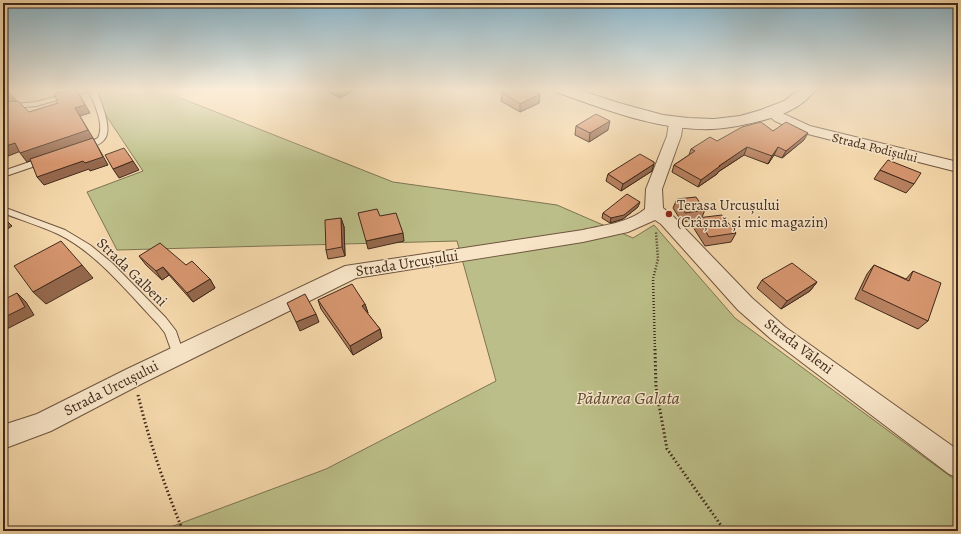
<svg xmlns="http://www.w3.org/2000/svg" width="961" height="534" font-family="Alegreya,serif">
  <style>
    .green { fill: #bbbe88; stroke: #7e7452 }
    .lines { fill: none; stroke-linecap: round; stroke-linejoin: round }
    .lane-casing { stroke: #6e553f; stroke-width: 2 }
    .street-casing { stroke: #6e553f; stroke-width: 2 }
    .secondary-casing { stroke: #412a1b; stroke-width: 2 }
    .path-far1 { stroke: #412a1b; stroke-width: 2.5; stroke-dasharray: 1 2; stroke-linecap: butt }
    .path { stroke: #412a1b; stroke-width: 3; stroke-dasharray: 1.5 2.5; stroke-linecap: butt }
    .lane { fill: #f8e5c8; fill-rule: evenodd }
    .street { fill: #f8e5c8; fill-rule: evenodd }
    .secondary { fill: #f8e5c8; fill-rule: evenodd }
    .wall { fill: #b7805f; stroke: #412a1b }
    .shaded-wall { fill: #95684d; stroke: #412a1b }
    .building { fill: #d5956e; stroke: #412a1b }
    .poi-dot { fill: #8f2418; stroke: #f8e5c8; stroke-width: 1.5 }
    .labels { text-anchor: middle; stroke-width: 3; stroke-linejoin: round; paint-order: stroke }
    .far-street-label { font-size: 13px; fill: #412a1b; stroke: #f8e5c8 }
    .poi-label { font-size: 15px; fill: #412a1b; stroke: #f8e5c8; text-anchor: start }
    .street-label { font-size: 15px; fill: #412a1b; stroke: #f8e5c8 }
    .near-park-label { font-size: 18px; font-style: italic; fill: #594831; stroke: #f8e5c8 }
  </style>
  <rect width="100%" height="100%" fill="#f4d7aa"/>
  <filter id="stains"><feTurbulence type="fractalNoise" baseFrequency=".005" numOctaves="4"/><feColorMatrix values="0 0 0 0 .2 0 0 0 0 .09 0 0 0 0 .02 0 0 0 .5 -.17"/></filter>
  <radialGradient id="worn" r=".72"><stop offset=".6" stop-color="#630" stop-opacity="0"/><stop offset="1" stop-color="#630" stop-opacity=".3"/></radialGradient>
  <path class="green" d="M 92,89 L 168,89 L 178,97 L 393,182 L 557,205 L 633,238 L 654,225 L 735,318 L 958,482 L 958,531 L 160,531 L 326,469 L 496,381 L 457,241 L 117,250 L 87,192 L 143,171 L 107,117 Z"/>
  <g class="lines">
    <g class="lane-casing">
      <path id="lane" d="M 83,89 L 96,89 C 100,101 114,129 104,140 C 100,145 92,147 87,149 L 84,149 L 80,147 L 98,138 C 105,124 94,104 89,91 L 36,106 L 3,109 L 3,105 L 36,102 Z
        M 44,157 L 47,158 L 48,160 L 47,162 L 3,177 L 3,171 Z
        M 3,207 L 65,230 L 90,245 L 112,263 L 166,318 L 176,331 L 184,355 L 182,358 L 178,360 L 174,358 L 165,333 L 158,324 C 129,294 96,252 58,234 C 40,226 21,220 3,213 Z"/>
    </g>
    <g class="street-casing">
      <path id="street" d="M 771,108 L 810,126 L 958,162 L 958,172 L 800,132 L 775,121 L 764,112 L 766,109 Z
        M 676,119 L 681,120 L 683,123 L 681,136 L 662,189 L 663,208 L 673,216 L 752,298 L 785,327 L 958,450 L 958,478 L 949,474 L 771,339 L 738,310 L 661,224 L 655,220 L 628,232 L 583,242 L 356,278 L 143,383 L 51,431 L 3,449 L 3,425 L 37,414 L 127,369 L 345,266 L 583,230 C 604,225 628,223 645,209 L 646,189 L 667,136 L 669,123 L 671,120 Z"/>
    </g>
    <g class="secondary-casing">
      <path id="secondary" d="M 554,89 L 576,89 L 619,103 L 663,115 L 688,118 L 714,119 L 740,116 L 761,110 L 784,101 L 800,89 L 816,89 C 804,106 784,115 764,120 C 748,124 731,128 713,129 C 659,131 607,110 556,92 Z"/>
    </g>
    <path class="path-far1" d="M 655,350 L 653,279 L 658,259 L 656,232"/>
    <path class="path" d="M 655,349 L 656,388 L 667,449 L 725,531
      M 138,395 C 149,441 165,487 183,531"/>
    <use href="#lane" class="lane"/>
    <use href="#street" class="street"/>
    <use href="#secondary" class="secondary"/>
  </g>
  <path class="wall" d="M 323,89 L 357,89 L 340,98 Z
    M 430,89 L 439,89 L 435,91 Z
    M 502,92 L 540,94 L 539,103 L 520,112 L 501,101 Z
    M 576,126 L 608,130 L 589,142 L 575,135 Z
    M 773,131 L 804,140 L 782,158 L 774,155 L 768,164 L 744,155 L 718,172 L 717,174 L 698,187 L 672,172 L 674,165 L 689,155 L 691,149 Z
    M 654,162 L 652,171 L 621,191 L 606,181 L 608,174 Z
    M 880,170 L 914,184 L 906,193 L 874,179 Z
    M 677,199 L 705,210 L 702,217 L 736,233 L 731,242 L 705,246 L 693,227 L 696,220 L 682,222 L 673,208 Z
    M 638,207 L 623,219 L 610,223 L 602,218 L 603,213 Z
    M 341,218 L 344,227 L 345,256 L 328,259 L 326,250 Z
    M 139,256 L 186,265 L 210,279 L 215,288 L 193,302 L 169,275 L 162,280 L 146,265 Z
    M 874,265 L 906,279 L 913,271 L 928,321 L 918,329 L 855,299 L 867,274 Z
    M 762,280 L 817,282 L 810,291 L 781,309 L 757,288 Z
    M 318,300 L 365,304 L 368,313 L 367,313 L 380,329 L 382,338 L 353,355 L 321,309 Z"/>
  <path class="shaded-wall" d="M 76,89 L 90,113 L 80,116 L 93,138 L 27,162 L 20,153 L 75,108 Z
    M 337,89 L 357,89 L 340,98 Z
    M 435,89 L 439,89 L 435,91 Z
    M 11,94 L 17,102 L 3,104 L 3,95 Z
    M 540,94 L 539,103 L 520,112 L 520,104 Z
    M 610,121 L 608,130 L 589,142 L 590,133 Z
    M 808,133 L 804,140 L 782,158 L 786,151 Z
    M 93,138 L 108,165 L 90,171 L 89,169 L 44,185 L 37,177 Z
    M 15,143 L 21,151 L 3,158 L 3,147 Z
    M 747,147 L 744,155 L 718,172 L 717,174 L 698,187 L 701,180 L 719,166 Z
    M 778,147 L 774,155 L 768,164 L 772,156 Z
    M 133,161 L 139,170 L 119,178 L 113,169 Z
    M 654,164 L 652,171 L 621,191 L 623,184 Z
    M 640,202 L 638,207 L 623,219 L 610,223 L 611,218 Z
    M 3,217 L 12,226 L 3,232 Z
    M 341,218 L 344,227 L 345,256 L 342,247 Z
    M 403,233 L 404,241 L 368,249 L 366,241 Z
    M 82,265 L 93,278 L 46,304 L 33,292 Z
    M 163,267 L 169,275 L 162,280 L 156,271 Z
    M 210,279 L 215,288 L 193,302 L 187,293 Z
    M 817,282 L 810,291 L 781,309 L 787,301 Z
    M 17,293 L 26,302 L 34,315 L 3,331 L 3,318 Z
    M 365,304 L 368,313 L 364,315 L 362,306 Z
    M 316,314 L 319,322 L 300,331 L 296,322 Z
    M 380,329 L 382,338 L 353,355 L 350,346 Z
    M 3,527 L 7,529 L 8,531 L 3,531 Z"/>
  <path class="building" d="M 3,89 L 6,89 L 11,94 L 3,95 Z
    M 71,89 L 76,89 L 85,105 L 75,108 L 88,130 L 20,153 L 15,143 L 3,147 L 3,102 L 18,101 L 29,112 L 58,103 L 54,94 Z
    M 509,89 L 531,89 L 540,94 L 520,104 L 502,92 Z
    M 596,114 L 610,121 L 590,133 L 576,126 Z
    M 761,122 L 773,131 L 786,122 L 808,133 L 786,151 L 778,147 L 772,156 L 747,147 L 719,166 L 720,166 L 701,180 L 674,165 L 695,151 L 691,149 L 710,137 L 717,141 L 742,127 Z
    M 93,138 L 103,157 L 85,163 L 83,161 L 37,177 L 30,159 Z
    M 124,148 L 133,161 L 113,169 L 105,155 Z
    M 640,154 L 654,162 L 654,164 L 623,184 L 608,174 Z
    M 888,160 L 921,173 L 914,184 L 880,170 Z
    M 627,194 L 640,202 L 624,215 L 611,218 L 603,213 Z
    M 696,197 L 705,210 L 685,213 L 677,199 Z
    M 377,209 L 380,216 L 396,213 L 403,233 L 366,241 L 358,213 Z
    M 722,215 L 736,233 L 709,237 L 697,218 Z
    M 341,218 L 342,247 L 326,250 L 325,220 Z
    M 61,241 L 82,265 L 33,292 L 14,266 Z
    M 160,243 L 186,265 L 192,261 L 210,279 L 187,293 L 163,267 L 156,271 L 139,256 Z
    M 792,263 L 817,282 L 787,301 L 762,280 Z
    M 874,265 L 909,281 L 913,271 L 941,283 L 928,321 L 862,290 Z
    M 352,284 L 365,304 L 362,306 L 380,329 L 350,346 L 318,300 Z
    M 17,293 L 25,307 L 3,318 L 3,300 Z
    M 305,294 L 316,314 L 296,322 L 287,303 Z"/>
  <linearGradient id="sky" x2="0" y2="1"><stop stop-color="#8ab6cc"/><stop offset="0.55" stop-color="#faedd9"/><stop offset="1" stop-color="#faedd9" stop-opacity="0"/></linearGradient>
  <rect width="961" height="163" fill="url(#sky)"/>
  <circle class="poi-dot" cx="669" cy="214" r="4"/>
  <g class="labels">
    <g class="far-street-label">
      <text transform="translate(875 147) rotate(14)" y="5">Strada Podișului</text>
    </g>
    <g class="poi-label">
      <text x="677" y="210">Terasa Urcușului<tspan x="677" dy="17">(Crâșmă și mic magazin)</tspan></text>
    </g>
    <g class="street-label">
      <text transform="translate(407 263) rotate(-9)" y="5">Strada Urcușului</text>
      <text transform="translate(132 272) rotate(44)" y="5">Strada Galbeni</text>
      <text transform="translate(799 346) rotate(37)" y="5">Strada Văleni</text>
      <text transform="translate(111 388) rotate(-27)" y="5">Strada Urcușului</text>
    </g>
    <g class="near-park-label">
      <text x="628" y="404">Pădurea Galata</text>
    </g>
  </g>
  <rect width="961" height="534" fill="none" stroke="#f4d7aa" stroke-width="16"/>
  <rect x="4" y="4" width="953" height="526" fill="none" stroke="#412a1b" stroke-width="2"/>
  <rect x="8" y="8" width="945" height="518" fill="none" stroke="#412a1b"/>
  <rect width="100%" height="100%" filter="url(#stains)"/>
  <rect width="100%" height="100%" fill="url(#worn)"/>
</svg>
